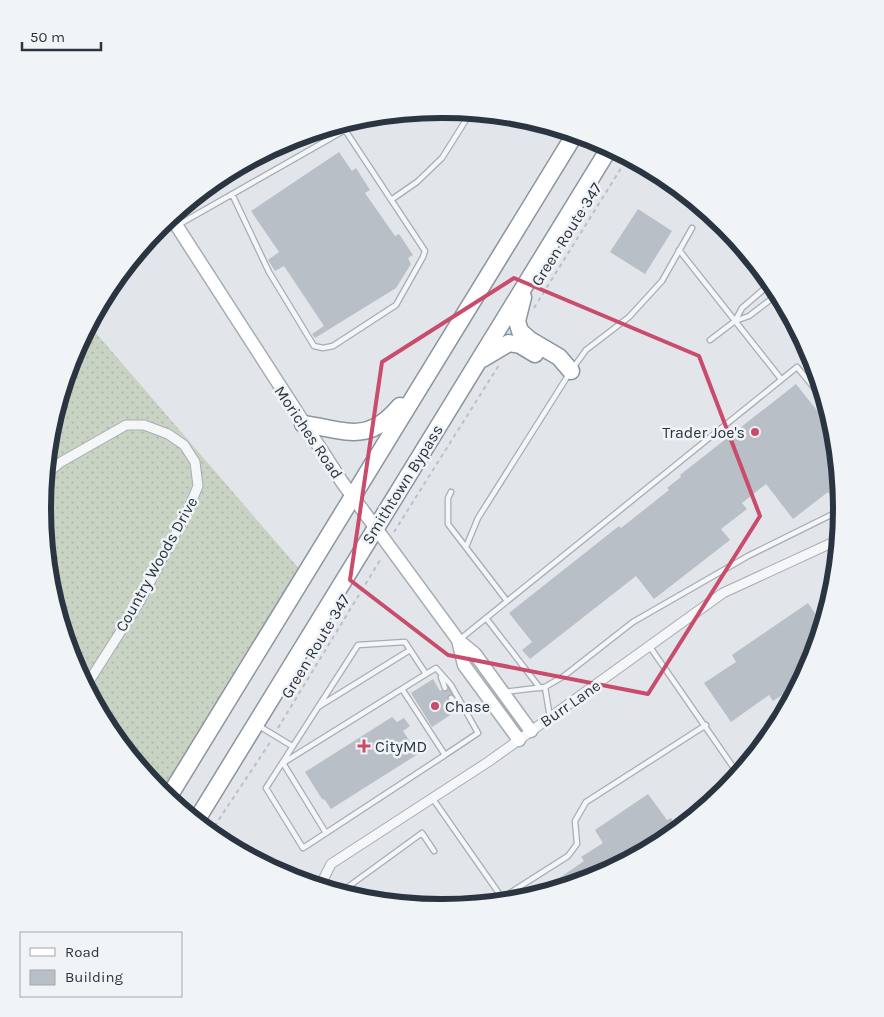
<svg xmlns="http://www.w3.org/2000/svg" width="884" height="1017" font-family="Karla,sans-serif">
  <style>
    .grass { fill: url(#grass-dots) }
    .building { fill: #b9bfc6 }
    .lines { fill: none; stroke-linecap: round; stroke-linejoin: round }
    .lane-casing { stroke: #a7adb4; stroke-width: 7 }
    .street-casing { stroke: #a7adb4; stroke-width: 11 }
    .secondary-casing { stroke: #a7adb4; stroke-width: 15 }
    .highway-casing { stroke: #8a95a0; stroke-width: 19 }
    .path { stroke: #bbc0c5; stroke-width: 2; stroke-dasharray: 4 4; stroke-linecap: butt }
    .lane { stroke: #f4f6f8; stroke-width: 4.5 }
    .street { stroke: #f4f6f8; stroke-width: 9 }
    .secondary { stroke: #fff; stroke-width: 12 }
    .highway { stroke: #fff; stroke-width: 16 }
    .marked { fill: none; stroke: #c94c6c; stroke-width: 4; stroke-linejoin: round }
    .poi-dot { fill: #c94c6c; stroke: #f1f4f7; stroke-width: 2 }
    .labels { text-anchor: middle; stroke-width: 5; stroke-linejoin: round; paint-order: stroke }
    .street-label { font-size: 16px; fill: #2a3541; stroke: #f1f4f7 }
    .poi-label { font-size: 16px; fill: #2a3541; stroke: #f1f4f7; text-anchor: start }
    .rim { fill: none; stroke: #2a3541; stroke-width: 6 }
  </style>
  <defs>
    <pattern id="grass-dots" width="8" height="8" patternUnits="userSpaceOnUse" patternTransform="scale(1.25)"><rect width="8" height="8" fill="#c9d3c3"/><path d="M2 2h.1M6 6h.1" fill="none" stroke="#adb6a9" stroke-width="1.8" stroke-linecap="round"/></pattern>
  </defs>
  <rect width="100%" height="100%" fill="#e2e6ea"/>
  <path class="grass" d="M 89,325 L 301,571 L 171,800 C 155,787 143,771 130,756 C 33,636 17,461 89,325 Z"/>
  <path class="building" d="M 339,152 L 352,171 L 356,168 L 370,190 L 365,193 L 395,236 L 399,234 L 413,255 L 408,258 L 411,264 L 396,288 L 315,338 L 312,334 L 324,326 L 284,266 L 275,271 L 268,260 L 279,252 L 251,211 Z
    M 638,209 L 672,231 L 645,274 L 610,252 Z
    M 796,384 L 834,432 L 840,496 L 835,501 L 828,492 L 793,519 L 766,484 L 742,503 L 747,509 L 721,529 L 730,540 L 654,599 L 636,576 L 530,659 L 522,650 L 532,642 L 509,613 L 619,526 L 621,528 L 669,490 L 667,488 L 681,477 L 680,475 Z
    M 808,603 L 822,624 L 811,662 L 799,684 L 773,701 L 769,695 L 731,722 L 704,683 L 736,662 L 732,655 Z
    M 433,679 L 440,691 L 448,686 L 454,696 L 448,700 L 455,712 L 432,727 L 411,693 Z
    M 392,717 L 397,722 L 404,718 L 410,726 L 403,731 L 418,754 L 331,809 L 325,800 L 322,799 L 305,772 Z
    M 648,794 L 667,820 L 671,818 L 679,829 L 664,841 L 595,878 L 533,896 L 584,861 L 581,857 L 603,843 L 595,830 Z"/>
  <g class="lines">
    <g class="lane-casing">
      <path id="lane" d="M 345,130 L 364,117
        M 391,200 L 417,182 L 442,158 L 471,112
        M 178,225 L 345,130 L 425,251 L 423,257 L 396,305 L 333,346 L 323,348 L 314,346 L 269,272 L 232,194
        M 679,250 L 781,379
        M 735,321 L 742,308 L 771,283
        M 710,340 L 735,321 L 749,316 L 770,300 L 780,297
        M 573,368 L 586,350 L 629,317 L 662,281 L 692,228
        M 451,492 L 448,498 L 448,524 L 507,601
        M 466,547 L 478,518 L 569,374
        M 486,618 L 540,688
        M 459,640 L 797,367 L 825,401
        M 650,647 L 738,774
        M 426,674 L 436,668 L 451,685 L 478,733 L 445,755
        M 441,677 L 445,688
        M 545,687 L 550,718
        M 504,692 L 545,687 L 564,676 L 633,622 L 748,556 L 841,510
        M 451,698 L 462,709
        M 318,707 L 410,650
        M 259,726 L 292,746
        M 433,799 L 505,902
        M 326,833 L 303,848 L 266,788 L 358,645 L 405,642 L 426,674 L 283,763 L 326,833 L 445,755 L 402,689
        M 345,889 L 422,833 L 434,851
        M 502,898 L 568,856 L 577,844 L 575,821 L 586,802 L 706,725"/>
    </g>
    <g class="street-casing">
      <path id="street" d="M 46,474 L 61,462 L 126,425 L 144,425 L 168,434 L 184,445 L 195,462 L 198,486 L 188,510 L 140,601 L 86,686
        M 324,888 L 322,882 L 331,864 L 488,762 L 723,593 L 838,540"/>
    </g>
    <g class="secondary-casing">
      <path id="secondary" d="M 171,217 L 342,482 L 458,640 L 475,654 L 531,731
        M 458,640 L 464,665 L 519,740"/>
    </g>
    <g class="highway-casing">
      <path id="highway" d="M 523,297 L 517,321 L 520,331 L 530,340 L 559,357 L 571,371
        M 482,359 L 509,343 L 520,345 L 535,354
        M 303,424 C 347,430 367,445 400,406
        M 168,798 L 575,134
        M 196,821 L 610,147"/>
    </g>
    <path class="path" d="M 534,308 L 628,157
      M 394,532 L 499,365
      M 278,728 L 382,557
      M 210,833 L 271,741"/>
    <use href="#lane" class="lane"/>
    <use href="#street" class="street"/>
    <use href="#secondary" class="secondary"/>
    <use href="#highway" class="highway"/>
  </g>
  <path class="marked" d="M 514,278 L 699,356 L 760,516 L 648,694 L 448,655 L 350,580 L 382,362 Z"/>
  <g class="poi-dot">
    <circle cx="755" cy="432" r="5"/>
    <circle cx="435" cy="706" r="5"/>
    <path d="M361.5 738.5h5v5h5v5h-5v5h-5v-5h-5v-5h5z"/>
  </g>
  <g class="labels">
    <g class="street-label">
      <text transform="translate(566 234) rotate(-58)" y="6">Green Route 347</text>
      <text transform="translate(309 432) rotate(56)" y="6">Moriches Road</text>
      <text transform="translate(402 484) rotate(-58)" y="6">Smithtown Bypass</text>
      <text transform="translate(156 564) rotate(-61)" y="6">Country Woods Drive</text>
      <text transform="translate(315 646) rotate(-59)" y="6">Green Route 347</text>
      <text transform="translate(570 703) rotate(-35)" y="6">Burr Lane</text>
    </g>
    <g class="poi-label">
      <text x="745" y="438" text-anchor="end">Trader Joe's</text>
      <text x="445" y="712">Chase</text>
      <text x="375" y="752">CityMD</text>
    </g>
  </g>
  <path d="M0 0H884V1017H0ZM441 118H443A390 390 0 0 1 833 508V509A390 390 0 0 1 443 899H441A390 390 0 0 1 51 509V508A390 390 0 0 1 441 118Z" fill="#f1f4f7" fill-rule="evenodd"/>
  <path class="rim" d="M441 118H443A390 390 0 0 1 833 508V509A390 390 0 0 1 443 899H441A390 390 0 0 1 51 509V508A390 390 0 0 1 441 118Z"/>
  <rect x="20" y="932" width="162" height="65" fill="#f1f4f7" stroke="#a1a8ae"/>
  <rect x="30" y="948" width="25" height="8" fill="#ffffff" stroke="#a1a8ae"/>
  <text x="65" y="957" font-size="15" fill="#2a3541">Road</text>
  <rect x="30" y="970" width="25" height="15" fill="#b9bfc6" stroke="#a1a8ae"/>
  <text x="65" y="982" font-size="15" fill="#2a3541">Building</text>
  <path d="M22 42v8h79v-8" fill="none" stroke="#2a3541" stroke-width="2.5"/>
  <text x="30" y="42" font-size="15" fill="#2a3541" stroke="#f1f4f7" stroke-width="4" paint-order="stroke">50 m</text>
</svg>
